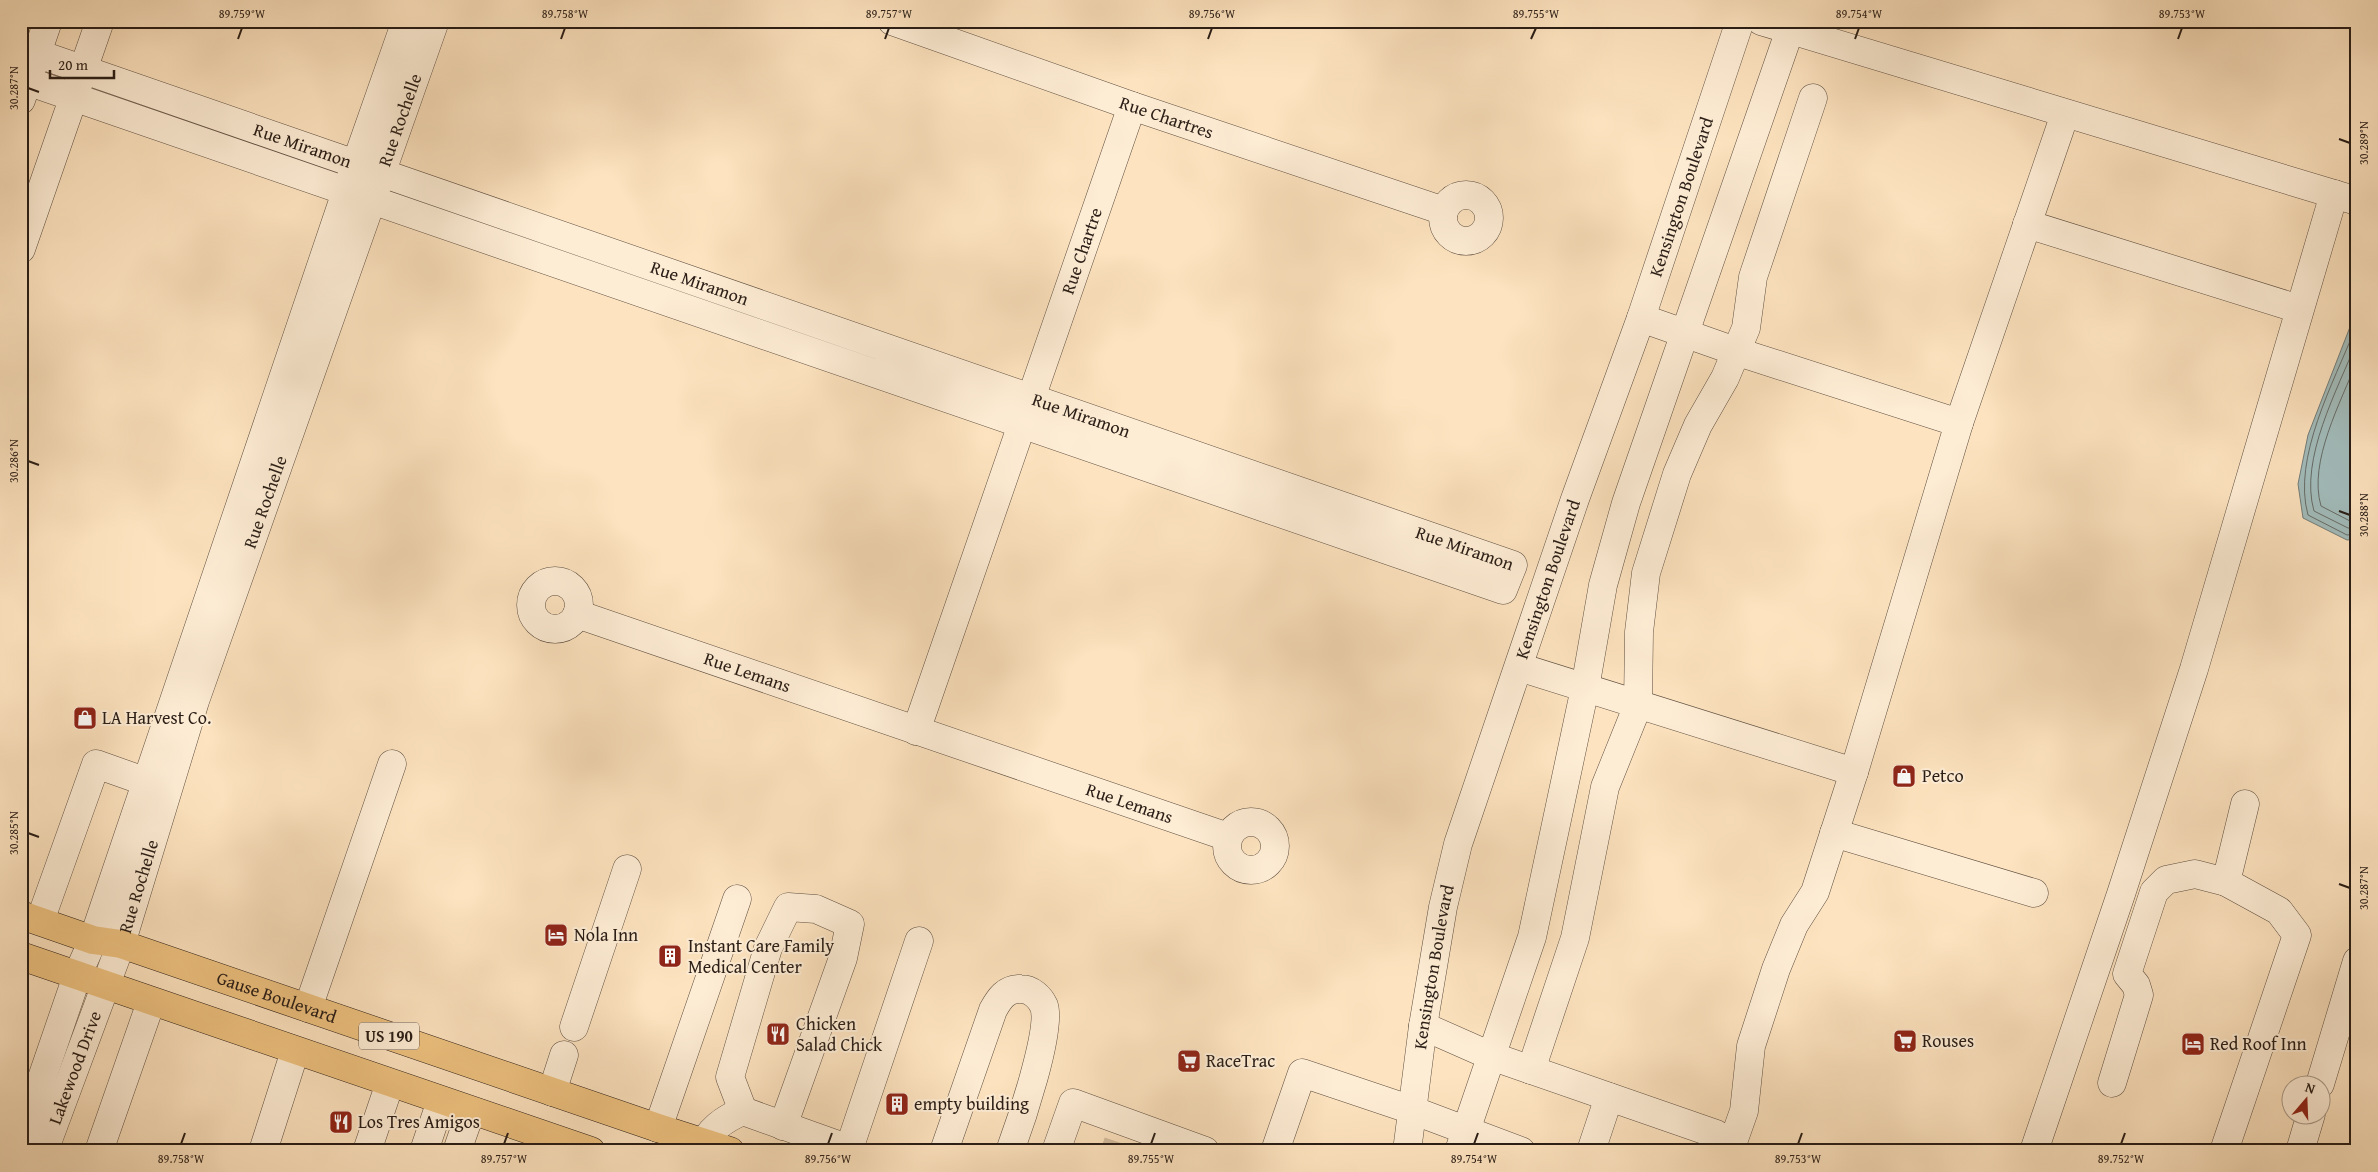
<svg xmlns="http://www.w3.org/2000/svg" width="2378" height="1172" font-family="'Gentium Book Plus',serif">
  <style>
    .water { fill: #a2bcbb; stroke: #727c79 }
    .lines { fill: none; stroke-linecap: round; stroke-linejoin: round }
    .shore { stroke: #666c68; stroke-width: 1 }
    .minor-tunnel { stroke: #d3bb9d; stroke-width: 28; stroke-dasharray: 28 14; stroke-linecap: butt }
    .minor-casing { stroke: #5e4e40; stroke-width: 29 }
    .major-casing { stroke: #291d16; stroke-width: 29 }
    .minor { stroke: #feedd5; stroke-width: 28 }
    .major { stroke: #eec280; stroke-width: 28 }
    .ticks { fill: none; stroke: #291d16; stroke-width: 2 }
    .labels { text-anchor: middle; stroke-width: 4; stroke-linejoin: round; paint-order: stroke }
    .shield { fill: #feedd5; stroke: #695b4f; stroke-width: 1 }
    .shield-label { font-size: 16px; font-weight: bold; fill: #291d16 }
    .street-label { font-size: 18px; fill: #291d16; stroke: #feedd5 }
    .poi-label { font-size: 18px; fill: #291d16; stroke: #feedd5; text-anchor: start }
    .neatline { fill: none; stroke: #291d16; stroke-width: 2 }
    .ticks-label { font-size: 12px; text-anchor: middle; fill: #291d16 }
  </style>
  <rect width="100%" height="100%" fill="#fde3bf"/>
  <filter id="stains"><feTurbulence type="fractalNoise" baseFrequency=".004" numOctaves="4"/><feColorMatrix values="0 0 0 0 .2 0 0 0 0 .09 0 0 0 0 .02 0 0 0 .5 -.17"/></filter>
  <radialGradient id="worn" r=".72"><stop offset=".6" stop-color="#630" stop-opacity="0"/><stop offset="1" stop-color="#630" stop-opacity=".3"/></radialGradient>
  <path class="water" d="M 2357,288 L 2357,539 L 2347,540 L 2303,518 L 2298,484 L 2308,435 L 2350,327 Z"/>
  <g class="lines">
    <path class="shore" d="M 2357,318 L 2355,329 C 2334,382 2292,458 2308,515 L 2347,535 L 2357,534
      M 2357,341 C 2338,389 2299,459 2314,511 L 2348,528 L 2357,528
      M 2357,361 C 2341,402 2308,462 2321,506 L 2350,521 L 2357,520"/>
    <path class="minor-tunnel" d="M 1115,1151 L 1118,1142"/>
    <g class="minor-casing">
      <g id="minor">
        <path id="s1" d="M 892,21 L 1132,106 L 1444,211"/>
        <path d="M 1761,21 L 2357,201"/>
        <path id="s2" d="M 21,48 L 1513,565 L 1503,590 L 21,79"/>
        <path d="M 21,100 L 48,21"/>
        <circle cx="1466" cy="218" r="23"/>
        <path d="M 2027,224 L 2299,309"/>
        <path d="M 21,249 L 100,21"/>
        <path d="M 1641,318 L 1735,351 L 1959,423"/>
        <circle cx="555" cy="605" r="24"/>
        <path id="s3" d="M 577,614 L 1228,837"/>
        <path d="M 1519,667 L 1854,772 L 1959,423 L 2065,114"/>
        <path id="s4" d="M 916,731 L 1132,106"/>
        <circle cx="1251" cy="846" r="24"/>
        <path d="M 1834,833 L 2034,893"/>
        <path d="M 2226,882 L 2245,804"/>
        <path d="M 40,921 L 96,764 L 147,782"/>
        <path d="M 308,1008 L 392,764"/>
        <path d="M 1423,1026 L 1491,1056 L 1716,1134 L 1732,1145 L 1731,1151"/>
        <path d="M 574,1027 L 627,869"/>
        <path d="M 1531,1070 L 1575,938 L 1605,787 L 1638,705 L 1639,632 L 1646,573 L 1677,474 L 1698,425 L 1725,378 L 1746,328 L 1753,277 L 1813,98"/>
        <path d="M 2112,1083 L 2139,995 L 2136,985 L 2127,974 L 2154,892 L 2166,880 L 2195,874 L 2226,882 L 2279,911 L 2297,935 L 2224,1151"/>
        <path d="M 2320,1084 L 2357,961"/>
        <path d="M 552,1092 L 564,1055"/>
        <path d="M 743,1111 L 730,1077 L 768,948 L 788,907 L 816,909 L 850,924 L 843,958 L 783,1126"/>
        <path d="M 658,1128 L 737,899"/>
        <path d="M 21,1139 L 77,976 L 93,940 L 346,192 L 406,21"/>
        <path d="M 1732,1145 L 1744,1111 L 1751,1046 L 1776,969 L 1794,925 L 1815,892 L 1854,772"/>
        <path id="s5" d="M 44,1151 L 121,944 L 195,701 L 435,21"/>
        <path d="M 99,1151 L 151,1002"/>
        <path d="M 263,1151 L 295,1051"/>
        <path d="M 367,1151 L 390,1083"/>
        <path d="M 424,1151 L 441,1101"/>
        <path d="M 457,1151 L 471,1111"/>
        <path d="M 700,1151 C 708,1130 724,1119 743,1111 L 849,1149 L 919,941"/>
        <path d="M 944,1151 L 993,1010 C 999,999 1006,988 1021,989 C 1031,989 1040,997 1044,1006 C 1052,1030 1020,1124 1010,1151"/>
        <path d="M 1056,1151 L 1073,1103 L 1205,1151"/>
        <path d="M 1275,1151 L 1302,1073 L 1412,1110 L 1521,1151"/>
        <path id="s6" d="M 1407,1151 L 1423,1026 L 1443,907 L 1458,844 L 1575,499 L 1641,318 L 1740,21"/>
        <path d="M 1459,1151 L 1532,937 L 1585,688 L 1603,585 L 1626,503 L 1793,21"/>
        <path d="M 1591,1151 L 1609,1097"/>
        <path d="M 2034,1151 L 2121,894 L 2194,669 L 2334,194"/>
        <path d="M 2300,1151 L 2311,1114"/>
      </g>
    </g>
    <g class="major-casing">
      <g id="major">
        <path id="s7" d="M 21,915 L 93,940 L 121,944 L 658,1128 L 730,1151"/>
        <path d="M 21,956 L 591,1151"/>
      </g>
    </g>
    <use href="#minor" class="minor"/>
    <use href="#major" class="major"/>
  </g>
  <path class="ticks" d="M 238,39 L 242,28M 561,39 L 565,28M 885,39 L 889,28M 1208,39 L 1212,28M 1531,39 L 1536,28M 1855,39 L 1859,28M 2178,39 L 2182,28M 28,88 L 39,92M 2339,139 L 2350,143M 28,461 L 39,465M 2339,511 L 2350,515M 28,833 L 39,837M 2339,884 L 2350,888M 181,1144 L 185,1133M 504,1144 L 508,1133M 828,1144 L 832,1133M 1151,1144 L 1155,1133M 1474,1144 L 1478,1133M 1798,1144 L 1802,1133M 2121,1144 L 2125,1133"/>
  <defs>
    <g id="shop-square" transform="scale(1.25)"><rect x="-9" y="-9" width="18" height="18" rx="4" fill="#8f2418" stroke="#feedd5"/><path d="M-5-2.5h2.3a2.7 3.5 0 0 1 5.4 0H5L5.5 6h-11ZM-1.5-2.5h3a1.5 2.3 0 0 0-3 0Z" fill="#fff"/></g>
    <g id="hotel-square" transform="scale(1.25)"><rect x="-9" y="-9" width="18" height="18" rx="4" fill="#8f2418" stroke="#feedd5"/><path d="M-6-4.5h1.5V1H6V5H4.5V3h-9V5H-6ZM-4 0a1.8 1.8 0 1 1 3.6 0ZM.5 0V-2.5h3Q6-2.5 6 0Z" fill="#fff"/></g>
    <g id="building-square" transform="scale(1.25)"><rect x="-9" y="-9" width="18" height="18" rx="4" fill="#8f2418" stroke="#feedd5"/><path d="M-4-6H4V6H1V3H-1V6H-4ZM-2.5-4.3h1.7v1.8h-1.7ZM.8-4.3h1.7v1.8H.8ZM-2.5-1h1.7V.8h-1.7ZM.8-1h1.7V.8H.8Z" fill="#fff"/></g>
    <g id="restaurant-square" transform="scale(1.25)"><rect x="-9" y="-9" width="18" height="18" rx="4" fill="#8f2418" stroke="#feedd5"/><path d="M-5-6h1v4h1v-4h1v4h1v-4h1v5L-1.5 .5V6h-2V.5L-5-1ZM5-6V6H3V1.5H1.5Q1.5-4 5-6Z" fill="#fff"/></g>
    <g id="supermarket-square" transform="scale(1.25)"><rect x="-9" y="-9" width="18" height="18" rx="4" fill="#8f2418" stroke="#feedd5"/><path d="M-6-5.5h2.5l.6 2H6L4.5 2H-2.5L-4.4-4H-6ZM-1.5 3.2a1.3 1.3 0 1 0 .1 0ZM3 3.2a1.3 1.3 0 1 0 .1 0Z" fill="#fff"/></g>
  </defs>
  <g fill-rule="evenodd">
    <use href="#shop-square" x="85" y="718"/>
    <use href="#shop-square" x="1904" y="776"/>
    <use href="#hotel-square" x="556" y="935"/>
    <use href="#building-square" x="670" y="956"/>
    <use href="#restaurant-square" x="778" y="1034"/>
    <use href="#supermarket-square" x="1905" y="1041"/>
    <use href="#hotel-square" x="2193" y="1044"/>
    <use href="#supermarket-square" x="1189" y="1061"/>
    <use href="#building-square" x="897" y="1104"/>
    <use href="#restaurant-square" x="341" y="1122"/>
  </g>
  <g class="labels">
    <rect class="shield" x="359" y="1022.5" width="60" height="27" rx="4"/>
    <g class="shield-label">
      <text x="389" y="1042">US 190</text>
    </g>
    <g class="street-label">
      <text dy="6" stroke="none"><textPath href="#s1" startOffset="291">Rue Chartres</textPath></text>
      <text dy="6" stroke="none"><textPath href="#s5" startOffset="1091">Rue Rochelle</textPath></text>
      <text dy="6" stroke="none"><textPath href="#s2" startOffset="298">Rue Miramon</textPath></text>
      <text dy="6" stroke="none"><textPath href="#s6" startOffset="996">Kensington Boulevard</textPath></text>
      <text dy="6" stroke="none"><textPath href="#s4" startOffset="508">Rue Chartre</textPath></text>
      <text dy="6" stroke="none"><textPath href="#s2" startOffset="718">Rue Miramon</textPath></text>
      <text dy="6" stroke="none"><textPath href="#s2" startOffset="1122">Rue Miramon</textPath></text>
      <text dy="6" stroke="none"><textPath href="#s5" startOffset="686">Rue Rochelle</textPath></text>
      <text dy="6" stroke="none"><textPath href="#s2" startOffset="1528">Rue Miramon</textPath></text>
      <text dy="6" stroke="none"><textPath href="#s6" startOffset="591">Kensington Boulevard</textPath></text>
      <text dy="6" stroke="none"><textPath href="#s3" startOffset="180">Rue Lemans</textPath></text>
      <text dy="6" stroke="none"><textPath href="#s3" startOffset="584">Rue Lemans</textPath></text>
      <text dy="6" stroke="none"><textPath href="#s5" startOffset="281">Rue Rochelle</textPath></text>
      <text dy="6" stroke="none"><textPath href="#s6" startOffset="186">Kensington Boulevard</textPath></text>
      <text dy="6" stroke="none"><textPath href="#s7" startOffset="269">Gause Boulevard</textPath></text>
      <text dy="6" stroke="none"><textPath href="#s5" startOffset="89">Lakewood Drive</textPath></text>
    </g>
    <g class="poi-label">
      <text x="102" y="724">LA Harvest Co.</text>
      <text x="1922" y="782">Petco</text>
      <text x="574" y="941">Nola Inn</text>
      <text x="688" y="952">Instant Care Family<tspan x="688" dy="21">Medical Center</tspan></text>
      <text x="796" y="1030">Chicken<tspan x="796" dy="21">Salad Chick</tspan></text>
      <text x="1922" y="1047">Rouses</text>
      <text x="2210" y="1050">Red Roof Inn</text>
      <text x="1206" y="1067">RaceTrac</text>
      <text x="914" y="1110">empty building</text>
      <text x="358" y="1128">Los Tres Amigos</text>
    </g>
  </g>
  <rect width="2378" height="1172" fill="none" stroke="#fde3bf" stroke-width="55"/>
  <g transform="translate(2306 1100) rotate(19)"><circle r="24" fill="#feedd5" stroke="#a99a89"/>
  <path d="M0-4L9 19L0 12L-9 19Z" fill="#8f2418"/>
  <text y="-8" font-size="14" font-weight="bold" text-anchor="middle" fill="#291d16">N</text>
  </g>
  <path d="M50 70v8h64v-8" fill="none" stroke="#291d16" stroke-width="2.5"/>
  <text x="58" y="70" font-size="15" fill="#291d16" stroke="#feedd5" stroke-width="4" paint-order="stroke">20 m</text>
  <rect x="28" y="28" width="2322" height="1116" class="neatline"/>
  <g class="ticks-label">
    <text x="242" y="18">89.759°W</text>
    <text x="565" y="18">89.758°W</text>
    <text x="889" y="18">89.757°W</text>
    <text x="1212" y="18">89.756°W</text>
    <text x="1536" y="18">89.755°W</text>
    <text x="1859" y="18">89.754°W</text>
    <text x="2182" y="18">89.753°W</text>
    <text transform="translate(14 88) rotate(-90)" y="4">30.287°N</text>
    <text transform="translate(2364 143) rotate(-90)" y="4">30.289°N</text>
    <text transform="translate(14 461) rotate(-90)" y="4">30.286°N</text>
    <text transform="translate(2364 515) rotate(-90)" y="4">30.288°N</text>
    <text transform="translate(14 833) rotate(-90)" y="4">30.285°N</text>
    <text transform="translate(2364 888) rotate(-90)" y="4">30.287°N</text>
    <text x="181" y="1163">89.758°W</text>
    <text x="504" y="1163">89.757°W</text>
    <text x="828" y="1163">89.756°W</text>
    <text x="1151" y="1163">89.755°W</text>
    <text x="1474" y="1163">89.754°W</text>
    <text x="1798" y="1163">89.753°W</text>
    <text x="2121" y="1163">89.752°W</text>
  </g>
  <rect width="100%" height="100%" filter="url(#stains)"/>
  <rect width="100%" height="100%" fill="url(#worn)"/>
</svg>
